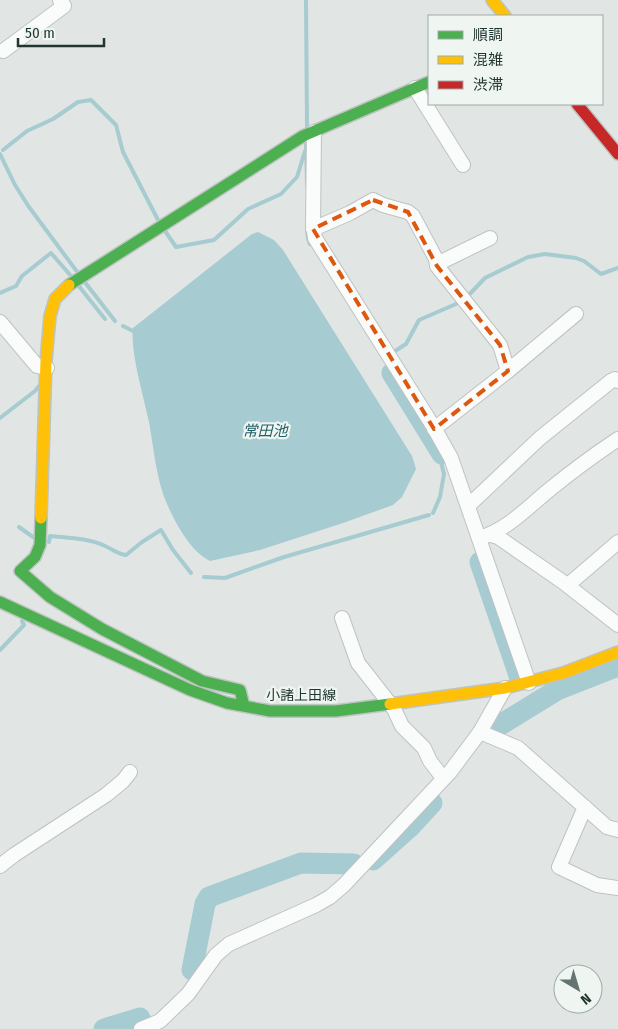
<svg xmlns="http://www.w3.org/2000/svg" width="618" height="1029" font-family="'Fira Sans Condensed','Noto Sans JP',sans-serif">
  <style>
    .water { fill: #a6cbd0 }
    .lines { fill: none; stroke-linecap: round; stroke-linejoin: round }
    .stream { stroke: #a6cbd0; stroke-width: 4 }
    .river { stroke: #a6cbd0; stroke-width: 21 }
    .street-casing { stroke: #bec3c1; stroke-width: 16 }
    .fast-casing { stroke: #bec4c1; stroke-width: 14 }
    .slow-casing { stroke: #bec4c1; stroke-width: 14 }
    .jam-casing { stroke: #bec4c1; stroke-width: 14 }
    .street { stroke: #fafbfb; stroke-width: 14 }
    .fast { stroke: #4caf50; stroke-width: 11 }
    .slow { stroke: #ffc107; stroke-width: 11 }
    .jam { stroke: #c62828; stroke-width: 11 }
    .marked { fill: none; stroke: #de570e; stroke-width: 4; stroke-dasharray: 10 6; stroke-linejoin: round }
    .labels { text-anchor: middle; stroke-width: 4.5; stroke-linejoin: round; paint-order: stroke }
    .street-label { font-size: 14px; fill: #223631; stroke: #eff6f2 }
    .water-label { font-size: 15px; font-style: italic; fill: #245f6a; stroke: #eff6f2 }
  </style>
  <rect width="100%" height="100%" fill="#e1e6e4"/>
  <path class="water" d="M 258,232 L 274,240 L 283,250 L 412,456 L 416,469 L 402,497 L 393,505 L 343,523 L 260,550 L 210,561 C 190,551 176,524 167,504 C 156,479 154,449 149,422 C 144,397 130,352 133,328 L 252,234 Z"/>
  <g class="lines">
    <path class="stream" d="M 306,0 L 307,127
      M 306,141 L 307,184
      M 3,150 L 27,131 L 53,119 L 78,102 L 91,100 L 116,125 L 123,152 L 159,222
      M 0,154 L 15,185 L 29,207 L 78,273
      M 307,229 L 308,238 L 310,244
      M 165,231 L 176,247 L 214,240 L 248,209 L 281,194 L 297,177 L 305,151
      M 84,281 L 115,321
      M 78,285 L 105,319
      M 0,293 L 16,286 L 22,276 L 51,253 L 71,276
      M 123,326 L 133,331
      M 395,351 L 406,344 L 419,320 L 463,301 L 485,278 L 528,257 L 545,254 L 576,258 L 584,261 L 601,274 L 618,268
      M 0,418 L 35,391 L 39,386
      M 433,513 L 440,497 L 444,474 L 437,446
      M 19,527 L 33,537
      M 49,542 L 50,536 C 69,538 88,538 105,546 C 112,549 118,554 126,555 L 142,542 L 161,530 L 173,550 L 191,573
      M 204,577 L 225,578 L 284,557 L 429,515
      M 0,650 L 24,625 L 22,621"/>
    <path class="river" d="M 392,373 L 442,454
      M 480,562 L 520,678
      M 500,725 L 557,690 L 618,666
      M 373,860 L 411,826 L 432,803
      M 192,970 L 205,904 L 209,897 L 301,863 L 354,864
      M 104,1029 L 140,1018"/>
    <g class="street-casing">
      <path id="street" d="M 3,51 L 64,6 L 60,0
        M 415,88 L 463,165
        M 314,132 L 313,225 L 315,238 L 433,426 L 451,458 L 529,683
        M 313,229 L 350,213 L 373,200 L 383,205 L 408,212 L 413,216 L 436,259 L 437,266 L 500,345 L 508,371
        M 437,264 L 490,238
        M 0,322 L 37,366 L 47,368
        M 434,429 L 508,371 L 576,314
        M 468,506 L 540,438 L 611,381 L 615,379 L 618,381
        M 491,535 L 498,537 L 563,582 L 618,625
        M 479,538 C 507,530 527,508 549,490 C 571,472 594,455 618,439
        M 568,585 L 618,542
        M 342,618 L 358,663 L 394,709 L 402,726 L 424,748 L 430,761 L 443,778
        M 480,732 L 518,748 L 607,827 L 618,830
        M 585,807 L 559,867 L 597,885 L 618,888
        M 0,866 L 14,855 L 106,795 L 123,781 L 130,772
        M 141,1029 L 160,1021 L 188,994 L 216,955 L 229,944 L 316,905 L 330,897 L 344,885 L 450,772 L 480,732 L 505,688"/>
    </g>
    <g class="fast-casing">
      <path id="fast" d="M 69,285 L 303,136 L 429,82
        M 41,518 L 40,545 L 35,557 L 20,571 L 50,597 L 102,629 L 202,681 L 240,690 L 244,706
        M 0,602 L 190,690 L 227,703 L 270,711 L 336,711 L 390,704"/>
    </g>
    <g class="slow-casing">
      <path id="slow" d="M 492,0 L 505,16
        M 41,518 L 46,361 L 50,316 L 55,299 L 69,285
        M 390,704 L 505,688 L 563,673 L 618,652"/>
    </g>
    <g class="jam-casing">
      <path id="jam" d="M 577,104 L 618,154"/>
    </g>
    <use href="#street" class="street"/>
    <use href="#fast" class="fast"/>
    <use href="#slow" class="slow"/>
    <use href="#jam" class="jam"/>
  </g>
  <path class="marked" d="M 373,200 L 408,212 L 437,266 L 500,345 L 508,371 L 434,429 L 313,229 Z"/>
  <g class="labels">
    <g class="street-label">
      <text x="301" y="700">小諸上田線</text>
    </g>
    <g class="water-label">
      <text x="265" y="436">常田池</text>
    </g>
  </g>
  <rect x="428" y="15" width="175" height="90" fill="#eff6f2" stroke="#9da9a5"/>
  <rect x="438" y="31" width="25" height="8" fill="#4caf50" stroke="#9da9a5"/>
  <text x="473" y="40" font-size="15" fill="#223631">順調</text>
  <rect x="438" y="56" width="25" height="8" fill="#ffc107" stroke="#9da9a5"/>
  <text x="473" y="65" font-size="15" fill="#223631">混雑</text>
  <rect x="438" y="81" width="25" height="8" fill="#c62828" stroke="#9da9a5"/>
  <text x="473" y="90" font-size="15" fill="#223631">渋滞</text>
  <g transform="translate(578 989) rotate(142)"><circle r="24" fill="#eff6f2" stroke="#9da9a5"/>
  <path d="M0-4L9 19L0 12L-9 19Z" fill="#657470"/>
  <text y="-8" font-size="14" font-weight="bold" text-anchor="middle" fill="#223631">N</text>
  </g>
  <path d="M18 38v8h86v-8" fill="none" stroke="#223631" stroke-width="2.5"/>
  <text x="25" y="38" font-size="15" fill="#223631" stroke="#eff6f2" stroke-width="4" paint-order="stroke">50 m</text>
</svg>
